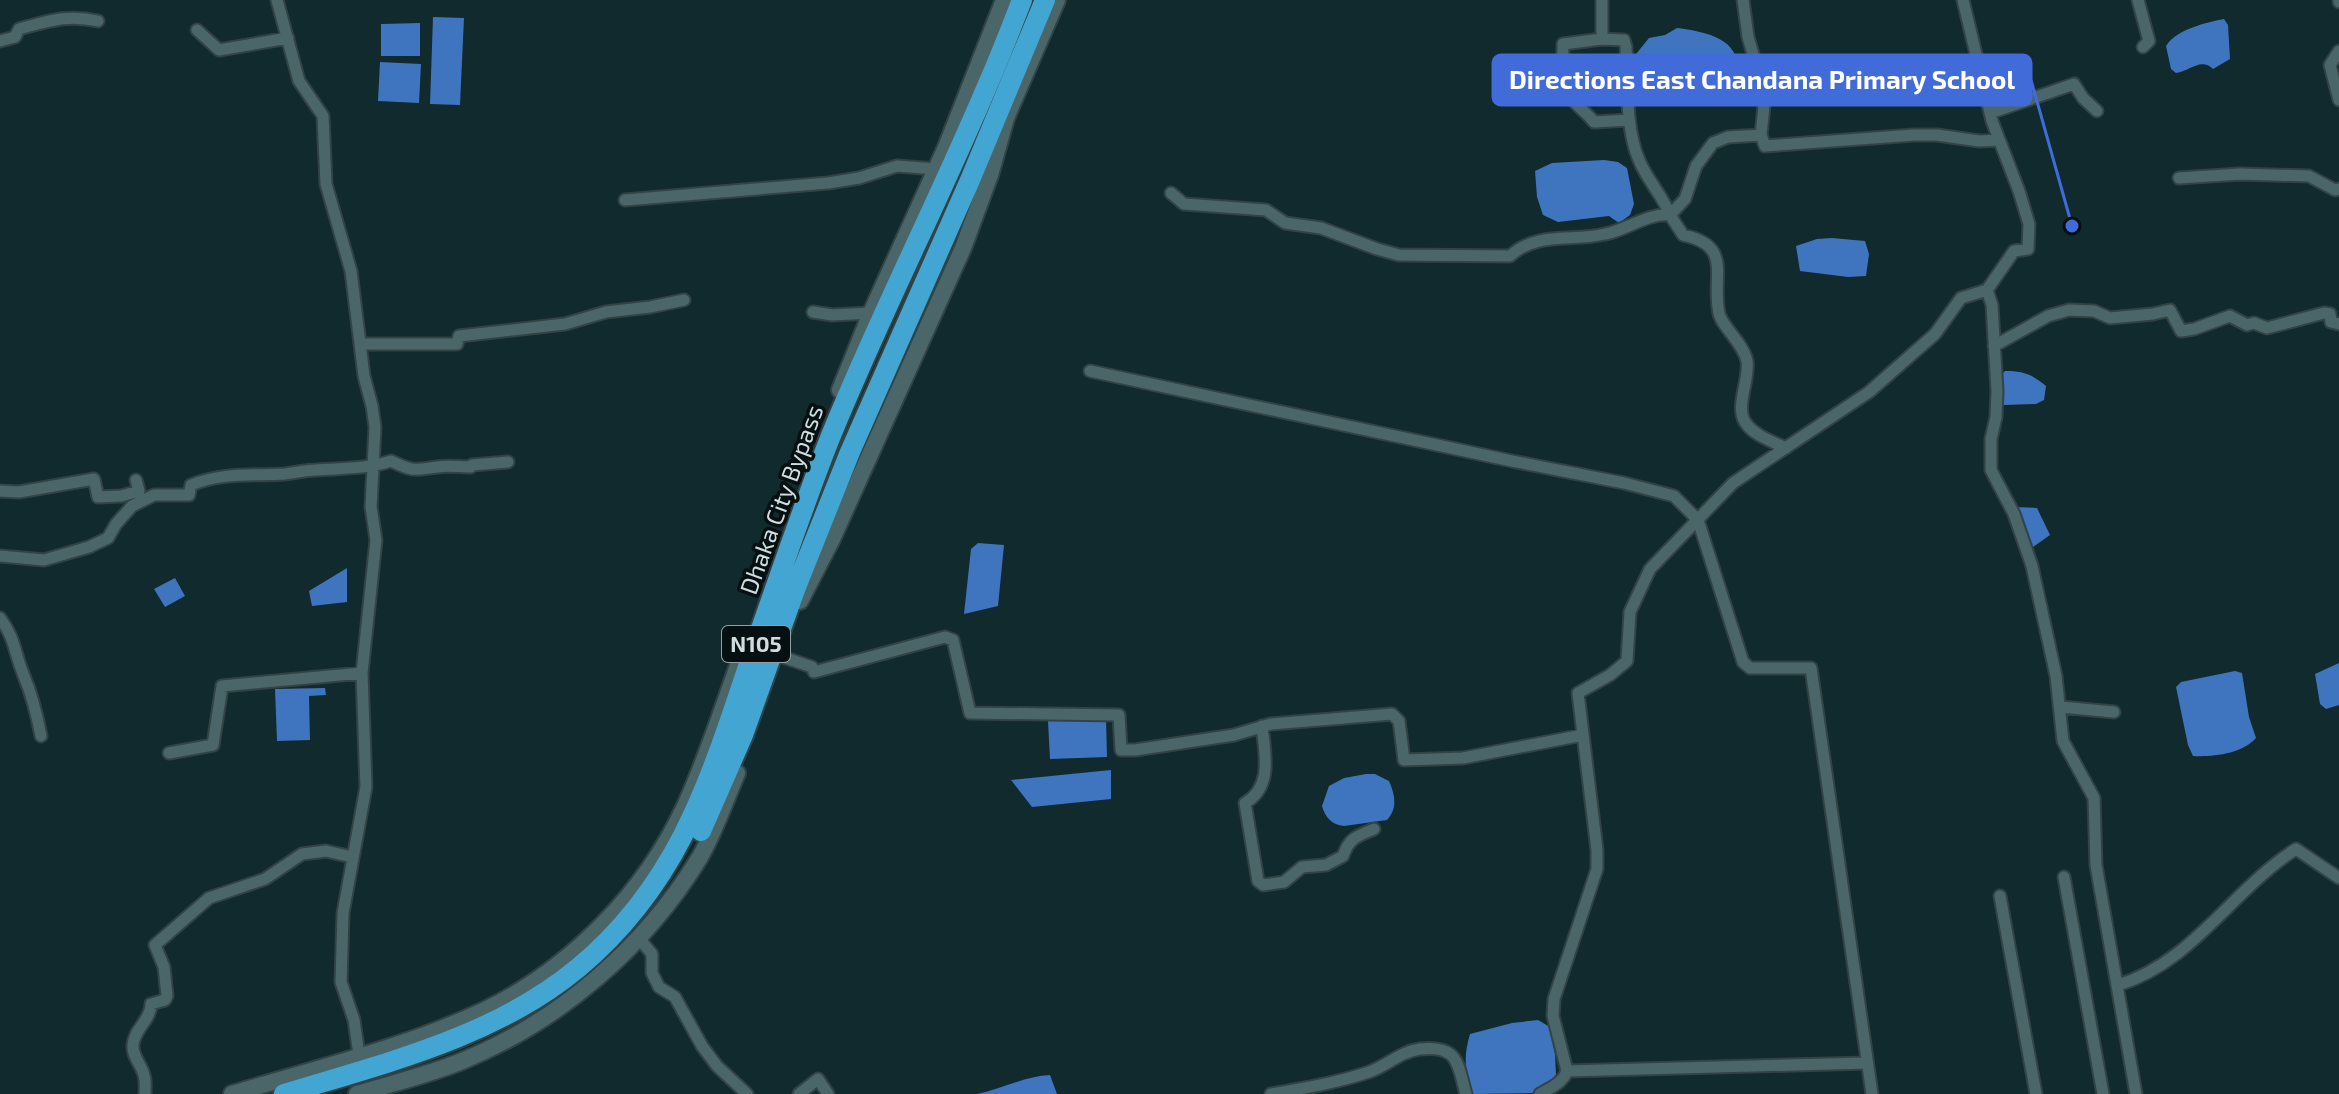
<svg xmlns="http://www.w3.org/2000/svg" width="2339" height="1094" font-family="'Exo 2',sans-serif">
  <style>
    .water { fill: #3e75be }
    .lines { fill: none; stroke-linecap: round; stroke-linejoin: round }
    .street-casing { stroke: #324345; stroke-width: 15 }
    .secondary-casing { stroke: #324345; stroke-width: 20 }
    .highway-casing { stroke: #324345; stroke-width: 24 }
    .street { stroke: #4b6669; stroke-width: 11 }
    .secondary { stroke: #4b6669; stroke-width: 16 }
    .highway { stroke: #43a6d2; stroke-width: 20 }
    .labels { text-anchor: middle; stroke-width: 7; stroke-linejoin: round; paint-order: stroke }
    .shield { fill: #061012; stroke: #93a0a2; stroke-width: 2 }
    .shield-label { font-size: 22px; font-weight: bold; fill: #cfdddf }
    .street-label { font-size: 24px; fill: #cfdddf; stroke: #061012 }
    .leader { fill: none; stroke: #416bd9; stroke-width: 3 }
    .callout-dot { fill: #416bd9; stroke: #061012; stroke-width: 3 }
    .callout { fill: #416bd9; stroke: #416bd9; stroke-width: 3 }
    .callout-label { font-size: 26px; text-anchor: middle; font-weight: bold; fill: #fff }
  </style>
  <rect width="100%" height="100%" fill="#102a2d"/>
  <path class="water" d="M 433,17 L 464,18 L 460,105 L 430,104 Z
    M 2224,19 L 2228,25 L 2230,59 L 2213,69 C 2201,57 2190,71 2176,73 L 2171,69 L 2166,46 C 2177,29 2205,23 2224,19 Z
    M 420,23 L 420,56 L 381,56 L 381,24 Z
    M 1677,28 C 1700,31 1740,37 1737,69 C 1736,77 1731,85 1725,90 C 1715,97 1665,105 1651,105 C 1645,104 1639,103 1633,101 L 1632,59 L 1649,38 L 1665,35 Z
    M 380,62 L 421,64 L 419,103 L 378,101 Z
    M 1604,160 L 1618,162 L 1627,168 L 1634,204 L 1630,215 L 1619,223 L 1609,216 L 1558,222 L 1543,215 L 1537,197 L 1535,171 L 1552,163 Z
    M 1832,238 L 1865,241 L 1869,254 L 1866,276 L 1848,277 L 1800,271 L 1796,246 L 1817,239 Z
    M 2005,371 C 2023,371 2032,374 2046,386 L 2044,400 L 2036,404 L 2003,405 L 1999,377 Z
    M 2016,507 L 2037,508 L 2050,535 L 2033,547 L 2030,544 Z
    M 978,543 L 1004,545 L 998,606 L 964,614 L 971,549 Z
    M 347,568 L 347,602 L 312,606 L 309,591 Z
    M 175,578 L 185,596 L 165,607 L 154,589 Z
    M 2339,663 L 2339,705 L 2326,709 L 2320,704 L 2315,674 Z
    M 2235,671 L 2242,673 L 2249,717 L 2256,738 C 2242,754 2213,757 2193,756 L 2188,745 L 2176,687 L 2181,682 Z
    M 325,688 L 326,695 L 309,696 L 310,740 L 277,741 L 275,689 Z
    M 1106,719 L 1107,757 L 1050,759 L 1048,721 Z
    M 1111,770 L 1111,799 L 1032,807 L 1011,780 Z
    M 1366,774 L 1375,774 L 1389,781 C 1395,795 1398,808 1387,820 L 1344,826 C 1332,825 1325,817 1322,806 L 1329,786 L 1344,778 Z
    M 1538,1020 L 1550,1027 L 1555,1054 L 1556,1075 L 1546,1087 L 1535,1093 L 1473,1094 C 1465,1070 1463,1058 1470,1034 L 1512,1023 Z
    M 1050,1075 L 1057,1094 L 977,1094 C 1002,1089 1025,1076 1050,1075 Z"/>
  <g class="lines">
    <g class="street-casing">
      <path id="street" d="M 277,0 L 299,81 L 323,116 L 326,184 L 351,271 L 364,376 L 372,406 L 375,427 L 371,507 L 376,540 L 362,673 L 366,787 L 343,913 L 341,982 L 354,1020 L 359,1055
        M 1602,0 L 1602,39 L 1624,40 L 1626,47 C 1628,81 1625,128 1639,160 C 1647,180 1663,196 1670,215 L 1685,199 L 1696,166 L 1713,143 L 1728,137 L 1761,135
        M 1743,0 L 1748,37 L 1760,78 L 1764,106 L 1761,135 L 1765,146 L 1914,135 L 1937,135 L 1979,141 L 1999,140
        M 2138,0 L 2149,41 L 2143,47
        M 2339,0 L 2339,2
        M 197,30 L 219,50 L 288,38
        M 1602,39 L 1563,44 C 1563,63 1558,84 1572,99 C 1579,108 1587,113 1594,122 L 1629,120
        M 0,41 L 15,37 L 19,29 C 49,21 67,14 98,21
        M 2339,51 L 2330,65 L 2339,100
        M 1990,113 L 2074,84 L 2083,98 L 2097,111
        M 2179,178 L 2240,174 L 2309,176 L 2335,190 L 2339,189
        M 1171,193 L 1184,204 L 1266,210 L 1285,223 L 1321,228 L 1377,249 L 1399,255 L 1510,256 C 1537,231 1572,242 1605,234 C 1627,230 1647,213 1670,215 L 1683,235 C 1734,246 1711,276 1719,313 C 1721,326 1743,342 1747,361 C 1750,378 1735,407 1745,422 C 1753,435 1773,442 1786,448
        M 625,200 L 828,183 L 859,178 L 897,166 L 936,169
        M 1987,290 L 1992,305 L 1997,391 L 1996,417 L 1991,439 L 1991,470 L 2014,514 L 2032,566 L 2056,676 L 2063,741 L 2094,798 L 2096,865 L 2136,1094
        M 813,312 L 832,315 L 871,313
        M 360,344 L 457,344 L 459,336 L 565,324 L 606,312 L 650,307 L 684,300
        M 1994,346 L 2048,316 L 2069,310 L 2094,311 L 2110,318 L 2153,314 L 2170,310 L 2181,331 L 2194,329 L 2230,316 L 2247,325 L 2254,323 L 2267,328 L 2324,313 L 2330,314 L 2331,322 L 2339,324
        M 1090,371 L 1512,461 L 1624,483 L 1674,496 L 1698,520 L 1743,662 L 1750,668 L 1811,668 L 1872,1094
        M 0,491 L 19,492 L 94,479 L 98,497 L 121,496 L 139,491 L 136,480
        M 0,556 L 44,560 L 89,547 L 108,538 L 116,524 L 132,506 L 154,495 L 189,495 L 191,485 C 223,472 252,476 285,474 C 295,473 306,470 316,470 C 342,468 367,469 391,461 C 414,472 413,470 437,467 C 448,465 460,467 471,467 L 472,465 L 508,462
        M 0,618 C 16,640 14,652 24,676 C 32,695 37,715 41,736
        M 780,656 L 812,667 L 814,672 L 945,637 L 953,640 L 970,713 L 1119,715 L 1121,750 L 1135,750 L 1234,735 L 1271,724 L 1392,714 L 1399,721 L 1404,760 L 1463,758 L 1583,735
        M 2061,707 L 2114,712
        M 1262,726 C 1265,754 1273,787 1245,803 L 1258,881 L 1263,885 L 1284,882 L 1302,867 L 1326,865 L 1343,856 C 1349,838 1357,836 1374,829
        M 169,753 L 213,745 L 222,686 L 362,673
        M 2064,877 L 2103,1094
        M 2000,896 L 2036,1094
        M 638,937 L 652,954 L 652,973 L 659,987 L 675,997 L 702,1046 L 717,1066 L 747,1094
        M 2118,985 C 2192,963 2233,889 2296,849 L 2339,878
        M 1567,1071 L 1867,1063
        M 145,1094 C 145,1088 146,1081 144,1075 C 141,1064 132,1056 133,1045 C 134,1029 151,1020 151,1004 L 165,1000 L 167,996 L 164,967 L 155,945 L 209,898 L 265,879 L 302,854 L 326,851 L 352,857
        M 799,1094 L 818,1079 L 828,1094
        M 1271,1094 C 1305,1088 1336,1083 1369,1072 C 1387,1066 1399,1052 1420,1049 C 1429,1048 1442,1048 1450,1054 C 1460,1061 1462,1082 1466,1094
        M 1540,1094 C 1550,1088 1563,1083 1567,1071 L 1553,1016 L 1554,999 L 1597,869 L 1597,850 L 1578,693 L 1610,675 L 1627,661 L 1630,612 L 1650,569 L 1733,483 L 1869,392 L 1935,334 L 1961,298 L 1987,290 L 2014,251 L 2028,249 L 2029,224 L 2019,191 L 1992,121 L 1963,0"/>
    </g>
    <g class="secondary-casing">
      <path id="secondary" d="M 840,390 L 871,313 L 947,145 L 1004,0
        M 800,601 L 832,539 L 963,248 L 990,175 L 1006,118 L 1057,0
        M 232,1094 C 314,1069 407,1047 485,1010 C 571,968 645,893 685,806 C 708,756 724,703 743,652
        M 357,1094 C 393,1083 428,1075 462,1061 C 560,1021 645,947 700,857 C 715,831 725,801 737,773"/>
    </g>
    <g class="highway-casing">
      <path id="highway" d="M 701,831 L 743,735 L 796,587 L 850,452 L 970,180 L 1045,0
        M 284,1094 C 385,1063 495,1037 578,968 C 679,884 710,780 750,661 C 775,588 800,515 828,443 C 877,321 937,205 988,84 C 1000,57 1011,28 1022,0"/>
    </g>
    <use href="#street" class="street"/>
    <use href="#secondary" class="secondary"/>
    <use href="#highway" class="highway"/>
  </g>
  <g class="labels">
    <rect class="shield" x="722" y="626" width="68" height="36" rx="6"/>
    <g class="shield-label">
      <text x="756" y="652">N105</text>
    </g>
    <g class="street-label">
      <text transform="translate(782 500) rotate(-70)" y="8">Dhaka City Bypass</text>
    </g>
  </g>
  <path class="leader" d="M2072 226L2031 80"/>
  <circle class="callout-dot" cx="2072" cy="226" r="8"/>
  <rect class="callout" x="1493" y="55" width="538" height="50" rx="8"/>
  <g class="callout-label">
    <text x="1762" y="89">Directions East Chandana Primary School</text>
  </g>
</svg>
